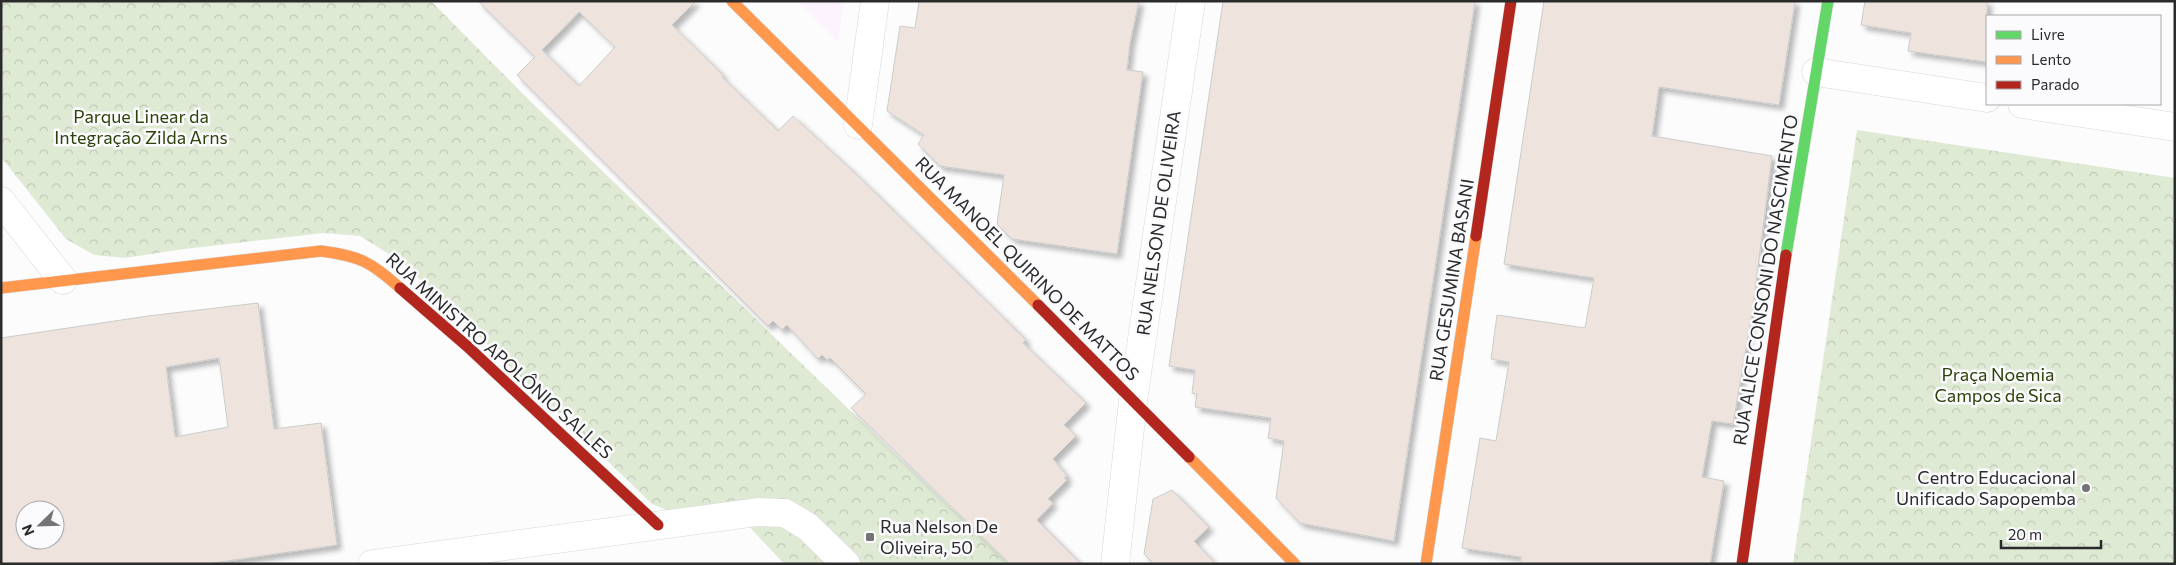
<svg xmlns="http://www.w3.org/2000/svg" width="2176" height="565" font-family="Commissioner,sans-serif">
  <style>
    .education { fill: #fcf3fe }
    .park { fill: url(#park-crowns) }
    .building { fill: #eee3dd; stroke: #ccc; fill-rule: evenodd; filter: url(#shadow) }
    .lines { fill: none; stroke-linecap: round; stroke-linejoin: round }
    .street-casing { stroke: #d7d7d8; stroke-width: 29 }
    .fast-casing { stroke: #d7d7d8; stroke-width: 12 }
    .slow-casing { stroke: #d7d7d8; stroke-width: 12 }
    .jam-casing { stroke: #d7d7d8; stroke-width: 12 }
    .street { stroke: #fff; stroke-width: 28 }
    .fast { stroke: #63d668; stroke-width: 11 }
    .slow { stroke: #ff974d; stroke-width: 11 }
    .jam { stroke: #b3261e; stroke-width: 11 }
    .poi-dot { fill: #747475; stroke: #fbfbfe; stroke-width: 2 }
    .labels { text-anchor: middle; stroke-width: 5; stroke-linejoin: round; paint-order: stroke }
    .park-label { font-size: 18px; fill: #2c4208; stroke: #fbfbfe }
    .street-label { font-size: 18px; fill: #2b2b2c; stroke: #fbfbfe }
    .poi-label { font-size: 18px; fill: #2b2b2c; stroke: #fbfbfe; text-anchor: end }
  </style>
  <defs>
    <pattern id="park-crowns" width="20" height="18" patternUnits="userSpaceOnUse" patternTransform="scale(1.25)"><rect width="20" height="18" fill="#dfead5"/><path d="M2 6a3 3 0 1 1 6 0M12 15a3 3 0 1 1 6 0" fill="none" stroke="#c0c9b7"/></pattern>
    <filter id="shadow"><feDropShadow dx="4.5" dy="4.5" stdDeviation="2.5" flood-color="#0004"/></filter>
  </defs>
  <rect width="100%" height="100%" fill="#fcfcfd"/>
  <path class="education" d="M 798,1 L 844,1 L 838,42 Z"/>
  <path class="park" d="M 1,1 L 431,1 L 525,96 L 1009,564 L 784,564 L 730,506 L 671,512 L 652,504 L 402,262 L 360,236 L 323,233 L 184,249 L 125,258 L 94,255 L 66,239 L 1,157 Z
    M 1857,130 L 2175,178 L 2175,564 L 1793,564 Z"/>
  <path class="building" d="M 478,1 L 696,1 L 672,25 L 723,75 L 722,77 L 778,131 L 793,116 L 855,173 L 973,288 L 1026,340 L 1023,343 L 1086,403 L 1064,425 L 1076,436 L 1053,459 L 1067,476 L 1064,478 L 1067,480 L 1048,499 L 1053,503 L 1037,520 L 1081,564 L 1010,564 L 851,408 L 866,394 L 830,358 L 827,360 L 822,355 L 818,359 L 787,325 L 782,330 L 773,321 L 768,326 L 517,75 L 535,57 ZM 579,12 L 615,47 L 579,86 L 542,50 Z
    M 919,1 L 1139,1 L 1130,43 L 1127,70 L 1143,72 L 1117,254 L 1012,239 L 997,224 L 1004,175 L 940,166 L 918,144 L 924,135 L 887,111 L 900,26 L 915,28 Z
    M 1223,1 L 1475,1 L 1394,541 L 1300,523 L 1276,498 L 1284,441 L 1268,438 L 1271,418 L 1195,407 L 1197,394 L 1192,393 L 1195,370 L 1169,366 Z
    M 1544,1 L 1795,1 L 1779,105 L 1659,87 L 1652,136 L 1772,156 L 1753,307 L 1733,424 L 1712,421 L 1702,477 L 1724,481 L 1710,564 L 1521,564 L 1521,557 L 1462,548 L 1480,438 L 1496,441 L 1509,362 L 1491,359 L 1497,315 L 1585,328 L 1594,278 L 1504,264 Z
    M 1865,1 L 1987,1 L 1987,62 L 1908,51 L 1911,33 L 1861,25 Z
    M 258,303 L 274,429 L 321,423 L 337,545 L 206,564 L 1,564 L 1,338 L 148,316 ZM 219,358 L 228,427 L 175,437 L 166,367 ZM 25,510 L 55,510 L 55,540 L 25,540 Z
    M 1172,490 L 1209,527 L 1194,541 L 1216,564 L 1154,564 L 1144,554 L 1153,499 Z"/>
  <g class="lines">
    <g class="street-casing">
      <path id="street" d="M 1816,72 L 1987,98
        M 2022,104 L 2175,127
        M 858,125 L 875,1
        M 1,201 L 63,280
        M 372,564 L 758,512 L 785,513 L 808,527 L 846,564
        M 1115,564 L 1133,401 L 1191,1"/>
    </g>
    <g class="fast-casing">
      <path id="fast" d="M 1786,255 L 1828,1"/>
    </g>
    <g class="slow-casing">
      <path id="slow" d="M 732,1 L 1038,305
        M 1,288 L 321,251 C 360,256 371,262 400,288
        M 1189,457 L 1295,564
        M 1426,564 L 1476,236"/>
    </g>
    <g class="jam-casing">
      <path id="jam" d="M 1476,236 L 1511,1
        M 400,288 L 468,347 L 658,525
        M 1038,305 L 1189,457
        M 1742,564 L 1786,255"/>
    </g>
    <use href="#street" class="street"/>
    <use href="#fast" class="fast"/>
    <use href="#slow" class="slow"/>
    <use href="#jam" class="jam"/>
  </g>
  <g class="poi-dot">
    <circle cx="2086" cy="488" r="5"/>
    <rect x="865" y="532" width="10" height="10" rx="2.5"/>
  </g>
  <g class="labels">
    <g class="park-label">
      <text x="141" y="123">Parque Linear da<tspan x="141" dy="21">Integração Zilda Arns</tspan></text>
      <text x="1998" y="381">Praça Noemia<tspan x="1998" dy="21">Campos de Sica</tspan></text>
    </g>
    <g class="street-label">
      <text transform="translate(1159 223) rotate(-82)" y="6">RUA NELSON DE OLIVEIRA</text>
      <text transform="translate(1027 269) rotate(45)" y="6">RUA MANOEL QUIRINO DE MATTOS</text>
      <text transform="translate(1452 280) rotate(-81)" y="6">RUA GESUMINA BASANI</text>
      <text transform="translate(1766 280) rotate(-81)" y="6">RUA ALICE CONSONI DO NASCIMENTO</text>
      <text transform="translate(499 356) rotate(42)" y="6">RUA MINISTRO APOLÔNIO SALLES</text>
    </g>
    <g class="poi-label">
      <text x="2076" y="484">Centro Educacional<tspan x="2076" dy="21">Unificado Sapopemba</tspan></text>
      <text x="880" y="533" text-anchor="start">Rua Nelson De<tspan x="880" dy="21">Oliveira, 50</tspan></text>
    </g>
  </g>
  <rect width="2176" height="565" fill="none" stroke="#2b2b2c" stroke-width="5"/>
  <rect x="1986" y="15" width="175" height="90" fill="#fbfbfe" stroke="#a8a8aa"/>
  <rect x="1996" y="31" width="25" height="8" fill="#63d668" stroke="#a8a8aa"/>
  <text x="2031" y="40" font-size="15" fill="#2b2b2c">Livre</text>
  <rect x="1996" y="56" width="25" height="8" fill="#ff974d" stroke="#a8a8aa"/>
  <text x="2031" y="65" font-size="15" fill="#2b2b2c">Lento</text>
  <rect x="1996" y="81" width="25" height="8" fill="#b3261e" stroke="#a8a8aa"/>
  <text x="2031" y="90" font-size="15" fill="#2b2b2c">Parado</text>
  <g transform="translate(40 525) rotate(247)"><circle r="24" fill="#fbfbfe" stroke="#a8a8aa"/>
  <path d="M0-4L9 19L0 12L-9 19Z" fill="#747475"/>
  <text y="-8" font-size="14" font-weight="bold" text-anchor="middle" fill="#2b2b2c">N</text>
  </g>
  <path d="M2001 540v8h100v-8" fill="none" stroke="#2b2b2c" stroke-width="2.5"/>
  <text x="2008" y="540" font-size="15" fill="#2b2b2c" stroke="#fbfbfe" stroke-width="4" paint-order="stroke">20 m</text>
</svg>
